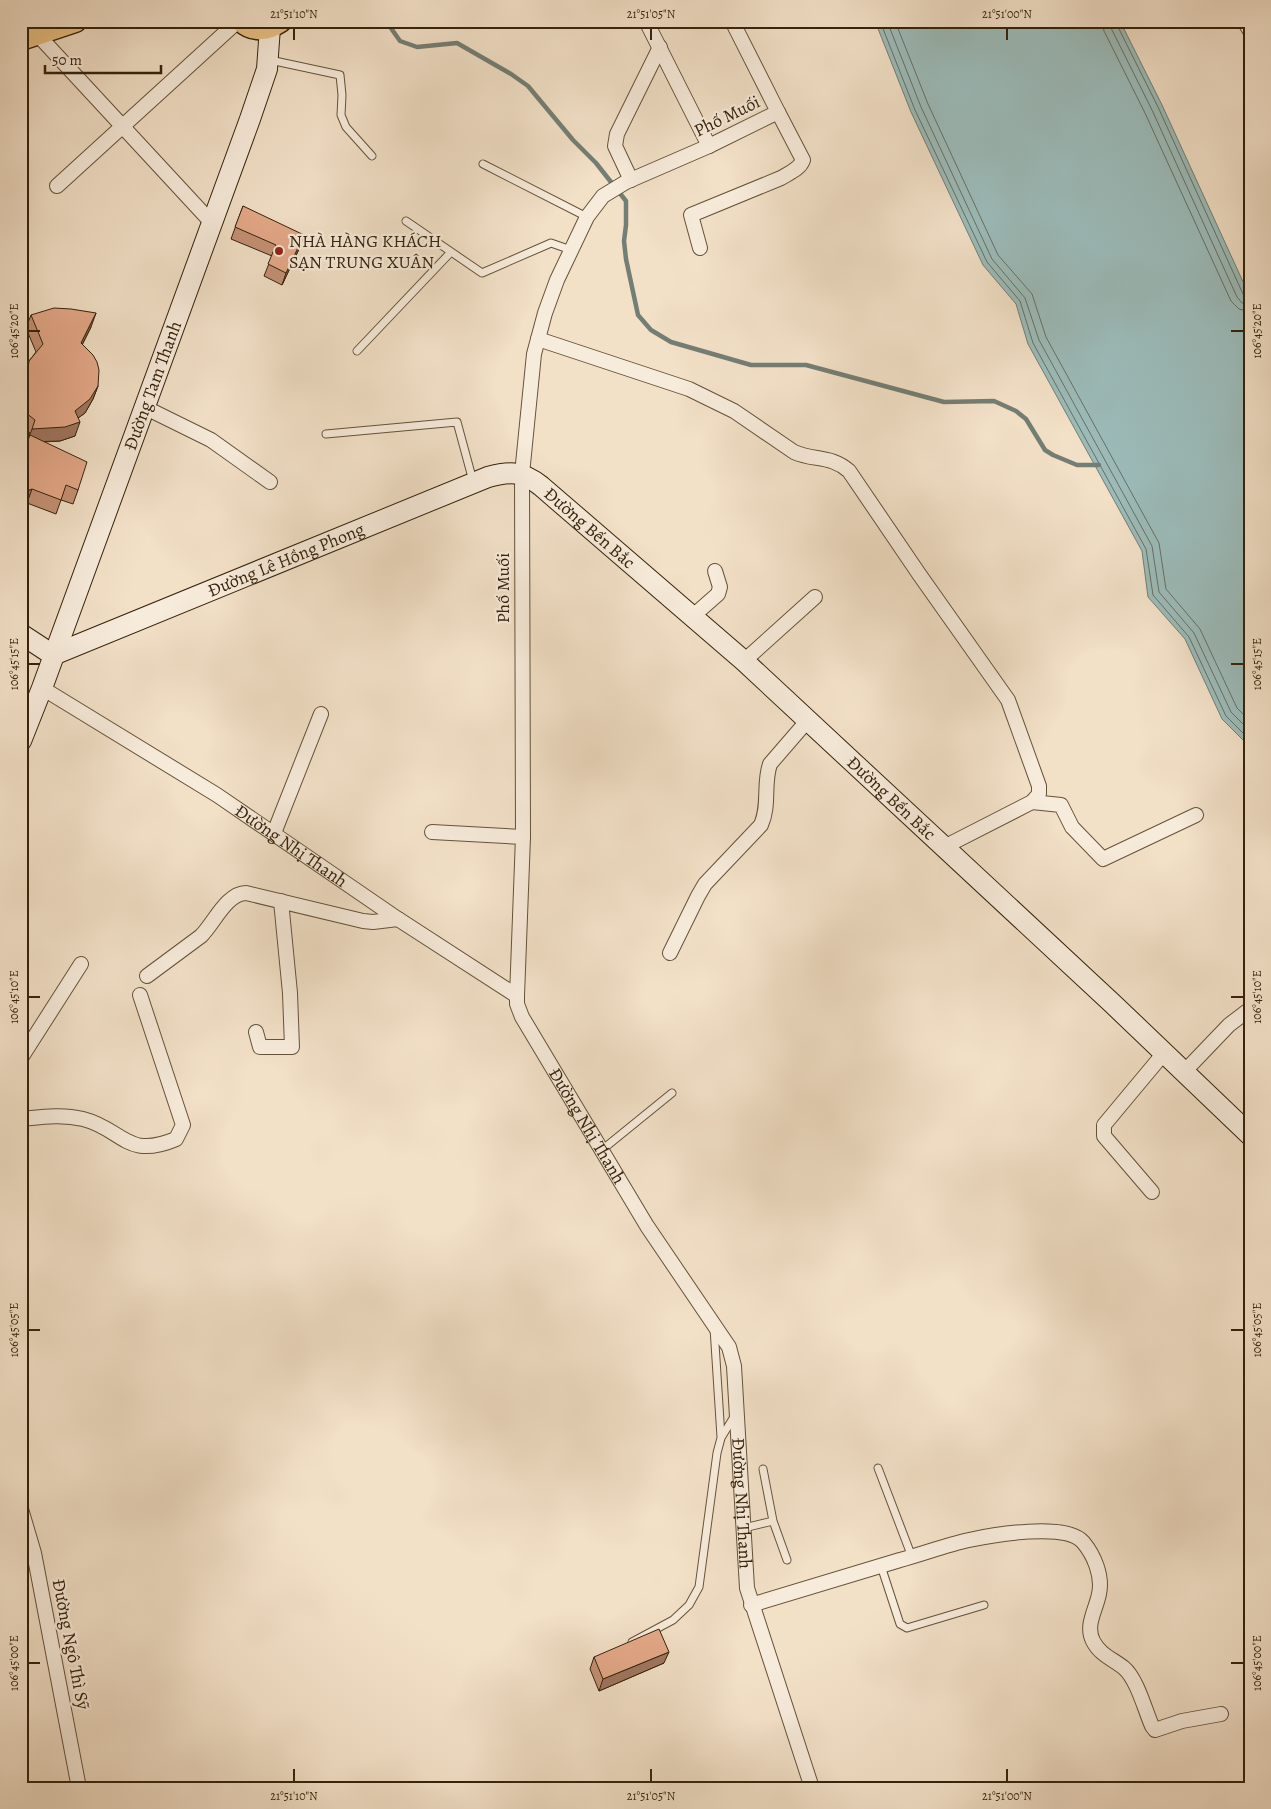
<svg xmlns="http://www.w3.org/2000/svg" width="1271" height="1809" viewBox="0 0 1271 1809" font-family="Alegreya,serif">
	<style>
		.water { fill: #9cbcba; stroke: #737e74 }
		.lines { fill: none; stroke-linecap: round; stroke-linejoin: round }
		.shore { stroke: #686f62; stroke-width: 1 }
		.stream { stroke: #737e74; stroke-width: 4.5 }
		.lane-casing { stroke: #64523a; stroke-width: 9 }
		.street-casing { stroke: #64523a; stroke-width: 16 }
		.secondary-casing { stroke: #35220b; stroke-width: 22 }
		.primary-casing { stroke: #35220b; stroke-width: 25 }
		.lane { stroke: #f7ebdb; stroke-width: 7 }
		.street { stroke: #f7ebdb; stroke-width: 14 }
		.secondary { stroke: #f7ebdb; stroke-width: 20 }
		.primary { stroke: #e9c084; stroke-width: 22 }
		.wall { fill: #c59176; stroke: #35220b }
		.shaded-wall { fill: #a07660; stroke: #35220b }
		.building { fill: #e5a989; stroke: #35220b }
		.ticks { fill: none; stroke: #35220b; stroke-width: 2 }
		.poi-dot { fill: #8f2418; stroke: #f7ebdb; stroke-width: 2 }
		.labels { text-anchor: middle; stroke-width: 4.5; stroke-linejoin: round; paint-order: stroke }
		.street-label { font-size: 18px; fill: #35220b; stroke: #f7ebdb }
		.poi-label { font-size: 18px; fill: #35220b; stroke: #f7ebdb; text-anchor: start }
		.neatline { fill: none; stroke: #35220b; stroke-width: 2 }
		.ticks-label { font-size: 12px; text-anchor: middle; fill: #35220b }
	</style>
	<rect width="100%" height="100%" fill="#f2e0c7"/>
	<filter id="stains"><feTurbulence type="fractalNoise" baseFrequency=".004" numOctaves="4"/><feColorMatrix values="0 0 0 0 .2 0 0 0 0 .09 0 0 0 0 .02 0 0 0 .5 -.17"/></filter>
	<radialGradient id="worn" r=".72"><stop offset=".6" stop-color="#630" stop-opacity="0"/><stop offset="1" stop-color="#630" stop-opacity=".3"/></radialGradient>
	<path class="water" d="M875,21h245l42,84 88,192v450l-28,-28 -37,-80 -37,-42 -6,-46 -114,-207 -12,-40 -33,-39 -72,-153z"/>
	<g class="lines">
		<path class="shore" d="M880,21l35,89 72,152 33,39 13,42 113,206 7,46 36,42 37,79 24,24
			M887,21l34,86 71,152 33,39 14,42 113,206 7,46 35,41 37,79 19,19
			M895,21l33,83 70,151 34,39 14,43 113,206 7,46 34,40 37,79 13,13
			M1102,21l2,10 41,82 86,188 8,8 11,3
			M1110,21l1,7 41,82 85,187 5,6 8,1
			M1116,21l1,4 41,82 85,187 2,3 5,1"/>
		<path class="stream" d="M386,21l14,20 17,6 40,-4 54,31 17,12 45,54 23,23 30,38v24l-2,16 2,18 12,56 13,15 20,12 80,23h55l138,37 50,-1 22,10 10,8 19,31 8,5 24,10h22"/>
		<defs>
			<path id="lane" d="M270,60l70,15 2,20 -1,20 5,12 26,29
				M483,164l104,53
				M406,221l76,52 69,-30 20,7
				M357,351l94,-99
				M326,434l131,-12 16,59
				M603,1149l69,-56
				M714,1328l7,109
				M878,1468l34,89
				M763,1469l10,52
				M744,1528l29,-7 14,39
				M881,1566l19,58 7,4 77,-23
				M632,1642l41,-22 16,-15 10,-18 18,-134 4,-15 14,-23"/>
			<g id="street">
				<path d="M646,21l63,125"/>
				<path d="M1244,21l6,10"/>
				<path d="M37,34l175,189"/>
				<path d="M631,180l-16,-34 2,-12 43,-87"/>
				<path d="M57,186l181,-165"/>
				<path d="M700,248l-9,-33 90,-37c8,-5 19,-9 22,-18l-25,-48"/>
				<path d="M538,339l151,50 45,22 60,41c20,9 37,3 55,19l70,103 89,126 31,86v8l-7,8 -88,45"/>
				<path d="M144,407l67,33 59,42"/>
				<path d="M693,616l25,-22 2,-7 -5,-16"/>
				<path d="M744,661l71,-64"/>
				<path id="s1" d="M42,688l175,107 181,124 119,77v8l5,13 125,209 82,121 5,19 13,222 65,200"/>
				<path d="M1032,802l29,3 11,22 31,32 93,-44"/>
				<path d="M432,832l91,5"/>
				<path d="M274,833l47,-119"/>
				<path d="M670,953l28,-57 7,-12 56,-59c9,-20 2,-41 9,-61l38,-44"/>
				<path d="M147,976l54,-40c13,-13 26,-43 45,-43l117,28 10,1 25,-3"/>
				<path d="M517,996l6,-159 -1,-363 12,-120 11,-41 12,-33 30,-63 16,-21 23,-14 83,-36 69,-34 -46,-91"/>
				<path d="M256,1032l4,15h32l-2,-54 -9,-92"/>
				<path d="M21,1058l60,-94"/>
				<path d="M1184,1072l45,-47 21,-16"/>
				<path d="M21,1119c21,-2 41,-5 62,0 40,10 43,41 93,20l7,-14 -43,-130"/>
				<path d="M1152,1192l-48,-56v-11l60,-72"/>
				<path d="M21,1509l13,44 45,235"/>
				<path d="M751,1605c50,-15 100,-30 149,-45 23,-6 46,-15 69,-20 23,-5 97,-18 114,2 11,13 20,34 16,52 -3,16 -14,31 -6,47 7,14 20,18 31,27 13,11 21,42 28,58l3,4 27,-9 39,-7"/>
			</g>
			<g id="secondary">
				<path id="s2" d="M21,634l32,21 435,-178c23,-6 34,-6 53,9l203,175 369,343 137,131"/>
				<path id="s3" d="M21,741l21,-53 208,-569 17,-50 3,-42"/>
			</g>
			<path id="primary" d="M242,21c11,11 26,8 38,0
				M21,39l54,-18"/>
		</defs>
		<use href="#lane" class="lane-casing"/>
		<use href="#street" class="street-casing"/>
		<use href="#secondary" class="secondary-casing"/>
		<use href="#primary" class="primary-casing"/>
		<use href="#lane" class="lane"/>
		<use href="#street" class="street"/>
		<use href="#secondary" class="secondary"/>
		<use href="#primary" class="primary"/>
	</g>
	<path class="wall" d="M243,206l57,41 -18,38 -18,-9 8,-20 -41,-17z
		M31,315l60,12 -9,18 16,41 -5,13 -8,14 -7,5 -3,18 -15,5 -17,1 35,48 -5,14 -12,-4 -5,14 -29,-11 -6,2v-47l9,-25 -9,-7v-39h2l1,-12 5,-14 7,-9 -10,-24z
		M594,1657l70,6 -65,28 -9,-22z"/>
	<path class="shaded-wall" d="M304,235l-4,12 -18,38 4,-12z
		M96,313l-5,14 -15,30 5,-14z
		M98,386l-5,13 -8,14 -15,11 5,-13z
		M80,422l-5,14 -15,5 -33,1 5,-13z
		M32,489l-5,14 -6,2v-12z
		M669,1652l-5,11 -65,28 4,-12z"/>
	<path class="building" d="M243,206l61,29 -18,38 -18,-9 8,-19 -41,-18z
		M54,308l17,1 25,4 -15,30 12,12 4,7 2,8 -1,16 -8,13 -15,12 5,11 -15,5 -33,2 3,-9 -9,-7 -5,-7v-19l5,-1 3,-25 14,-17 -12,-29z
		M30,435l57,27 -9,28 -12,-5 -5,15 -29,-11 -11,4v-35z
		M21,565l5,3 -5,10z
		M659,1629l10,23 -66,27 -9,-22z"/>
	<path class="ticks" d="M294,28v12M651,28v12M1007,28v12M28,331h12M1231,331h13M28,664h12M1231,664h13M28,997h12M1231,997h13M28,1330h12M1231,1330h13M28,1663h12M1231,1663h13M294,1769v13M651,1769v13M1007,1769v13"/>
	<circle class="poi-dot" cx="279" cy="251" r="5"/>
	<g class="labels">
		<g class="street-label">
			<text transform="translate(727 116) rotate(-26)" y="6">Phố Muối</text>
			<text dy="6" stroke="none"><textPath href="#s3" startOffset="379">Đường Tam Thanh</textPath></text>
			<text dy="6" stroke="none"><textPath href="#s2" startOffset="629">Đường Bến Bắc</textPath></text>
			<text dy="6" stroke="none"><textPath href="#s2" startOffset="290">Đường Lê Hồng Phong</textPath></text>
			<text transform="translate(503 588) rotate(-90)" y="6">Phố Muối</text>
			<text dy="6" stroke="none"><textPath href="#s2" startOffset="1034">Đường Bến Bắc</textPath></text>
			<text dy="6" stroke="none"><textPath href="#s1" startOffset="295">Đường Nhị Thanh</textPath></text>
			<text dy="6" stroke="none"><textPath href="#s1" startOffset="715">Đường Nhị Thanh</textPath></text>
			<text dy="6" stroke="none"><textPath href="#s1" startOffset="1135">Đường Nhị Thanh</textPath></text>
			<text transform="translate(71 1644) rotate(79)" y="6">Đường Ngô Thì Sỹ</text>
		</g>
		<g class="poi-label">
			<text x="289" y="247">NHÀ HÀNG KHÁCH<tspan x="289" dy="21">SẠN TRUNG XUÂN</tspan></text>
		</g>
	</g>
	<rect width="1271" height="1809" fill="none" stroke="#f2e0c7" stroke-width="55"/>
	<path d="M45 65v8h116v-8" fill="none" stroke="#35220b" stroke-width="2.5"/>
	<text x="52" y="65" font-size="15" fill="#35220b" stroke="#f7ebdb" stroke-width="4" paint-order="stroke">50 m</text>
	<rect x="28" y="28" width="1216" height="1754" class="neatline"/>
	<g class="ticks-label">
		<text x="294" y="18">21°51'10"N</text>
		<text x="651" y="18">21°51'05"N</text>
		<text x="1007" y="18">21°51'00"N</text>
		<text transform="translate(1257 331) rotate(-90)" y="4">106°45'20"E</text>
		<text transform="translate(14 331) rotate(-90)" y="4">106°45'20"E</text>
		<text transform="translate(1257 664) rotate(-90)" y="4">106°45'15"E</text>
		<text transform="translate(14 664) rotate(-90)" y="4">106°45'15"E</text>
		<text transform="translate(1257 997) rotate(-90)" y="4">106°45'10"E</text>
		<text transform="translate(14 997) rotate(-90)" y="4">106°45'10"E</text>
		<text transform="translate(1257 1330) rotate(-90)" y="4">106°45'05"E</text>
		<text transform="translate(14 1330) rotate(-90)" y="4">106°45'05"E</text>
		<text transform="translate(1257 1663) rotate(-90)" y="4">106°45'00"E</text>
		<text transform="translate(14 1663) rotate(-90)" y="4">106°45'00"E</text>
		<text x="294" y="1800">21°51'10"N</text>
		<text x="651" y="1800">21°51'05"N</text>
		<text x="1007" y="1800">21°51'00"N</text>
	</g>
	<rect width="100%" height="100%" filter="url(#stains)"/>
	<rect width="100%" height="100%" fill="url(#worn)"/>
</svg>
